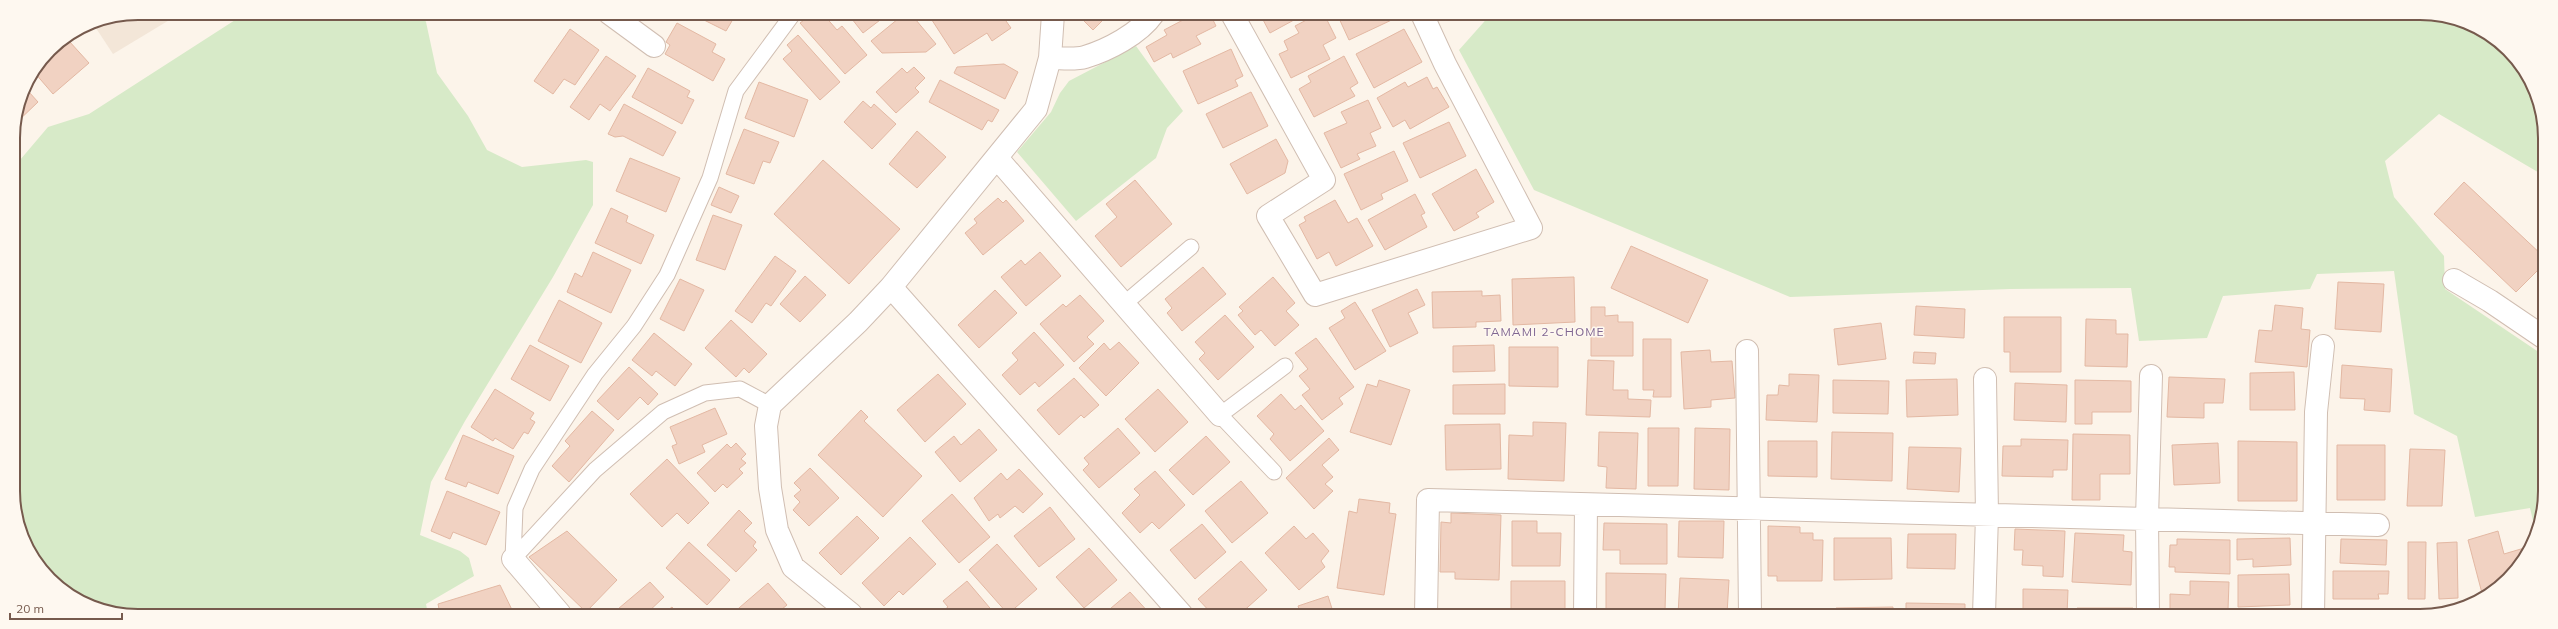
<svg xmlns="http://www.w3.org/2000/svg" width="2558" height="629" viewBox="0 0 2558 629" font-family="Mulish,sans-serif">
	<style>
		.residential { fill: #f3e6d8 }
		.green { fill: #d7eac8 }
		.building { fill: #f1d2c2; stroke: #e3b8a3 }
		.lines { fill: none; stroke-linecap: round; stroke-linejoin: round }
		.lane-casing { stroke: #d0beb2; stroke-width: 17 }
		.street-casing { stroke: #d0beb2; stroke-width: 24 }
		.lane { stroke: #fff; stroke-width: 15 }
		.street { stroke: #fff; stroke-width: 22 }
		.labels { text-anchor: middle; stroke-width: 3; stroke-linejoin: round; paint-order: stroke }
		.neighbourhood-label { font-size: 12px; letter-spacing: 1px; fill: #806692; stroke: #fef8f0 }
		.rim { fill: none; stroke: #765a4d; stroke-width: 2 }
	</style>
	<rect width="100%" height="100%" fill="#fcf4ea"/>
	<path class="residential" d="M138,13h43l-68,41 -21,-32z"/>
	<path class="green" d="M246,13h175l5,9 11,51 31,43 19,34 35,17 64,-7 7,2v43l-40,72 -88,144 -34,61 -11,53 40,16 9,7 5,18 -48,28 2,10h-315c-33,-12 -65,-28 -83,-60 -7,-12 -10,-26 -15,-38l-2,-344 7,-12 28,-33 41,-13z
		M1491,14l954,1 37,15 27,20 23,32 11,32v61l-104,-61 -54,47 9,36 50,59 1,33 98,66v161l-7,17 -6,-25 -55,9 -18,-81 -43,-22 -20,-143 -77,3 -7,15 -87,7 -16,42 -68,3 -8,-53 -121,1 -220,8 -256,-107 -75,-140z
		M1136,46l47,65 -16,17 -11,30 -80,63 -59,-69 34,-40 9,-19 9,-12z"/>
	<path class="building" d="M692,14h44l-10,17z
		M823,14l14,16 5,-4 25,29 -22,19 -45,-51 11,-8 5,6z
		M848,14h40l-25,19z
		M904,14h7l25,30 -10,8 -44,1 -11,-12z
		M928,14h73l10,14 -19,13 -5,-8 -33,21z
		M1077,14h32l-16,16z
		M1180,14h30l6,12 -20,10 5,8 -28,14 -2,-5 -17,9 -8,-15 21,-12 -3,-5 19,-10z
		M1260,14h45l-35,19z
		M1318,14h6l12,24 -13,7 7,14 -39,19 -12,-24 9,-4 -4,-9 15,-8 -4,-7z
		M1337,14h60l1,3 -49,23z
		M677,23l39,21 -4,8 13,7 -12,22 -48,-27 5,-9 -4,-3z
		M570,29l29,21 -24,35 -11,-6 -11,15 -19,-13z
		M1404,29l18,33 -48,26 -18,-34z
		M798,35l42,47 -20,18 -37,-41 9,-8 -5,-6z
		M69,41l20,22 -36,31 -19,-22z
		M1231,49l12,27 -8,4 3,6 -40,18 -15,-33z
		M606,56l30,20 -26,35 -10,-7 -11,16 -19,-13z
		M1344,56l14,27 -8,5 5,8 -41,21 -15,-28 12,-7 -3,-6z
		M1004,64l14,8 -13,27 -51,-26 3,-6z
		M914,67l11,11 -10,10 4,4 -23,21 -20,-21 26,-24 5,5z
		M648,68l42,23 -3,6 7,3 -12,24 -50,-27z
		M1427,77l6,12 4,-2 12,20 -39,22 -5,-9 -12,7 -16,-29 28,-16 3,5z
		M940,80l59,30 -7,12 -4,-2 -6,10 -53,-28z
		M759,82l49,18 -14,37 -49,-19z
		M29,92l9,10 -23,22 5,-24z
		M1251,92l17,34 -45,22 -17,-34z
		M1368,100l13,28 -11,5 6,13 -19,8 3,5 -19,9 -17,-35 23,-10 -6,-11z
		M863,101l8,7 3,-4 22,20 -24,25 -28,-27z
		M624,104l52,28 -13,24 -40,-20 -8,1 -7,-3z
		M1449,122l17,34 -46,22 -17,-35z
		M744,129l35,13 -9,21 -7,-2 -9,23 -28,-10z
		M917,131l29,26 -29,31 -28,-24z
		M1276,139l12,22 -3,12 -38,21 -17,-30z
		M1394,151l14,30 -27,13 2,5 -22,11 -17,-36z
		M630,158l50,20 -14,34 -50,-21z
		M823,160l77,69 -51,55 -75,-70z
		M1476,169l18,33 -18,11 3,4 -25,14 -22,-37z
		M1135,180l37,44 -51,43 -26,-31 22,-19 -11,-13z
		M2464,182l79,74v9l-27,27 -82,-78z
		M719,187l20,9 -8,17 -20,-8z
		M1415,194l10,19 -4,2 6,12 -42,23 -17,-30z
		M998,198l5,5 3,-3 18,21 -41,34 -18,-22 12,-10 -3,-4z
		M1335,200l13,23 9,-5 16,28 -37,20 -7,-14 -12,7 -18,-34 7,-4 -2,-4z
		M611,208l17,8 -2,6 28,13 -13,29 -46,-21z
		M713,215l29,10 -17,45 -29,-10z
		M1631,246l77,34 -20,43 -77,-35z
		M593,252l38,18 -20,43 -44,-21 8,-19 7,4z
		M1040,252l21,24 -35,30 -25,-29 20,-17 4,5z
		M775,256l21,15 -25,35 -5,-3 -14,20 -17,-12z
		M1203,267l23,27 -44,37 -15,-18 5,-5 -7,-9z
		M805,276l21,19 -26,27 -20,-18z
		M1273,277l22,26 -9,8 13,14 -24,21 -14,-16 -6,5 -17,-20 5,-4 -4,-4z
		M1574,277l1,45 -62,3 -1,-46z
		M680,279l24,11 -20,41 -24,-12z
		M2338,282l46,2 -3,48 -46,-3z
		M1417,289l8,16 -17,8 10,20 -28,14 -18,-37z
		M995,290l22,23 -38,35 -21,-23z
		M1482,291v5l18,-1 1,26 -25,1v5l-43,1 -1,-36z
		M1080,295l24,26 -17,16 7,7 -20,18 -34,-38 23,-20 3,3z
		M559,300l43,23 -21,40 -43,-22z
		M1355,302l31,49 -31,19 -26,-42 16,-10 -4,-7z
		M2275,305l28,3 -2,21 9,1 -3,37 -52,-5 4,-32 13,1z
		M1916,306l49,3 -1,29 -50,-3z
		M1591,307h14v9l13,-1v7h15v34h-42z
		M1225,315l29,32 -36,33 -19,-21 6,-6 -10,-11z
		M2004,317h57v55h-51v-20h-6z
		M2086,319l30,1v14h12l-1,33 -42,-1z
		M731,320l36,34 -18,19 -5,-5 -8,9 -31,-29z
		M1881,323l5,36 -48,6 -4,-36z
		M1034,332l30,33 -25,22 -4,-5 -15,13 -18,-20 16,-15 -6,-7z
		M654,333l38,31 -17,22 -19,-15 -4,5 -20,-16z
		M1316,338l38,49 -15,11 4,6 -21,16 -20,-25 8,-6 -11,-13 9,-7 -13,-16z
		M1643,339h28v58h-18l1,-7h-11z
		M1119,342l20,21 -33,33 -27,-28 25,-25 6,7z
		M530,345l39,21 -19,35 -39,-22z
		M1494,345l1,26 -42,1v-26z
		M1509,347h49v40l-49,-1z
		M1710,350l1,12 21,-1 3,37 -24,2v7l-27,2 -3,-57z
		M1914,352l22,1 -1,11 -22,-1z
		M1588,360l26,1 -1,29h15v9l23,1 -1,17 -64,-2z
		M2342,365l50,4 -2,43 -26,-2 1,-11 -25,-1z
		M629,367l29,27 -10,11 -8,-8 -22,23 -21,-19z
		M2294,372l1,38h-45v-37z
		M938,374l28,30 -41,38 -28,-32z
		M1789,374l30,1 -2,47 -51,-2 1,-25h11l1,-10 10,1z
		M2169,377l56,2 -2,24h-19v15l-37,-1z
		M1074,378l25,27 -15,13 -3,-3 -22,20 -22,-25z
		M1957,379l1,36 -51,2 -1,-37z
		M1379,380l31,10 -19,55 -41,-13 17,-48 10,3z
		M1833,380l56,1 -1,33 -55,-1z
		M2075,380l56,1v31h-39v12h-17z
		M2015,383l52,2 -1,37 -52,-2z
		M1505,384v30h-52v-29z
		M495,389l39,24 -4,6 5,3 -7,12 -4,-2 -11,17 -18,-11 -2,3 -22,-14z
		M1158,389l30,33 -33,30 -30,-33z
		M1281,394l14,16 6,-5 23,26 -34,30 -20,-22 4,-5 -17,-18z
		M715,408l12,26 -25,11 3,7 -26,12 -7,-18 5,-2 -7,-17z
		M861,410l7,7 -4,4 58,55 -39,41 -65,-62z
		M592,411l22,19 -45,52 -17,-16 18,-20 -5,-5z
		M1533,422l33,1 -2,58 -56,-2 1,-44 24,1z
		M1500,424l1,45 -55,1 -1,-45z
		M1118,428l22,25 -41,35 -16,-18 6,-6 -5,-6z
		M1648,428h31l-1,58h-30z
		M1695,428l35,1 -1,61 -35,-1z
		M979,429l18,21 -37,32 -25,-30 19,-16 7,9z
		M1599,432l39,1 -2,56 -30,-1 1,-21 -9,-1z
		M1832,432l61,1 -1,48 -61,-2z
		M2073,434l57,1v39h-30v26h-28z
		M463,435l51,21 -16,38 -30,-12 -2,5 -21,-8z
		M1206,436l24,26 -37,33 -24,-25z
		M1329,438l10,12 -17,15 11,12 -8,7 8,7 -19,18 -28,-31z
		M2021,439l47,1 -1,30h-14v7l-51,-1 1,-30h18z
		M1768,441h49v36l-49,-1z
		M2238,441l59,1v59h-59z
		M736,443l10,11 -5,5 5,4 -7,6 4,4 -16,15 -4,-4 -8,8 -18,-19 30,-29 4,4z
		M2218,443l2,40 -46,2 -2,-40z
		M2337,445h48v55h-48z
		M1909,447l52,1 -2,44 -52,-3z
		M2410,449l35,1 -3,56h-35z
		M667,459l42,44 -21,21 -11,-11 -15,14 -32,-33z
		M810,468l29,30 -30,28 -16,-16 7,-8 -6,-6 7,-6 -7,-7z
		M1019,469l24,25 -20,19 -8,-7 -15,12 -2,-4 -9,7 -15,-23 27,-25 6,7z
		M1155,471l30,34 -26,24 -7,-7 -12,11 -18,-20 18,-18 -6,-6z
		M1241,481l27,32 -36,30 -27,-32z
		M447,491l53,21 -14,33 -33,-13 -3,7 -19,-8z
		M952,494l38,43 -31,26 -37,-42z
		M1359,499l31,4 -1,10 7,1 -12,81 -47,-7 12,-77 8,2z
		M1050,507l25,32 -36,28 -25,-31z
		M739,510l13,13 -8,8 12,11 -3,4 4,4 -21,22 -29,-27z
		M1451,513l50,2 -2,65 -44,-1v-7h-15l1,-50 10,1z
		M857,516l22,22 -38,37 -22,-22z
		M1512,521h25v12h24l-1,33h-48z
		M1679,521h45l-1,37 -45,-1z
		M1604,523l63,1v40h-47v-14h-17z
		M1202,524l24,28 -31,27 -25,-29z
		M1294,526l12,13 7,-6 16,18 -8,10 4,6 -26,23 -34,-37z
		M1768,526l32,1v6h13v7h10l-1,41h-45v-5h-9z
		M2015,529l50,2 -2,46 -20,-1v-10l-21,-1 1,-15h-9z
		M567,531l50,49 -31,32 -57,-55z
		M2498,531l6,23 27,-8 -3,8 -26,31 -19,12 -15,-57z
		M2075,533l49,2 -1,16 9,1 -1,33 -59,-3z
		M1908,534h48l-1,35 -48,-1z
		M910,537l26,27 -33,31 -4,-4 -15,15 -22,-23z
		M1834,538h57l1,41 -58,1z
		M2290,538l1,27 -38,2v-8l-16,1v-21z
		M2177,539l53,1v34l-55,-2v-5h-6l1,-22h7z
		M2341,539l46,1 -1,25 -46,-2z
		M689,542l41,38 -23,25 -41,-37z
		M2408,542h18l-1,57h-17z
		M2457,542l1,56 -19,1 -2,-56z
		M997,544l40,45 -29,25 -39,-44z
		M1089,548l28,32 -33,28 -28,-31z
		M1241,561l26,29 -28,25h-26l-15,-16z
		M2333,571h56l-1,23h-10l1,5h-46z
		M1606,573l60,1 -1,37 -59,-1z
		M2289,574l1,31 -52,2v-32z
		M1680,578l49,2 -2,34 -49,1z
		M967,581l28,33h-56l9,-7 -5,-6z
		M1511,581h54v34h-54z
		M2190,581l39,1 -1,28 -58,-1v-15l20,1z
		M650,582l14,15 -18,17h-34z
		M768,583l19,22 -11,9h-44z
		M500,585l14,29h-74l-2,-10z
		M2023,589l45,1 -1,25h-44z
		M1130,592l21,23 -47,-1z
		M1328,596l6,19h-33l-3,-9z
		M1906,603l59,1v11h-59z
		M672,607l6,7h-15z
		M1893,607v8h-57v-7z
		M2077,608h56v7h-56z
		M1765,611l57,1v3h-57z
		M2237,612l57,2v2h-57z
		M2340,614h61v2h-61z"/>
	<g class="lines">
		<defs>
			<path id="lane" d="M1124,304l67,-57
				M1274,472l-54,-57 65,-49
				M513,559l2,-51 17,-39 63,-95 39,-48 33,-51 43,-97 26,-87 57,-77
				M513,559l82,-89 68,-58 42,-19 35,-4 30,16"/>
			<path id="street" d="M609,13l45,33
				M1232,14l92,166 -56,36 47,79 216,-67 -86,-164 -23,-50
				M1050,58c11,0 25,2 35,-1 23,-7 54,-23 68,-43
				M997,158l223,257
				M2454,280l36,21 53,36
				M891,287l291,328
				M1747,351l3,264
				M513,559l47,55
				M851,614l-58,-47 -16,-37 -7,-42 -4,-62 4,-21 88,-83 33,-35 145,-178 14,-51 3,-44
				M1426,615l2,-115 950,25
				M1585,615l1,-110
				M1984,615l3,-100 -2,-136
				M2148,615l-1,-96 4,-143
				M2313,616l3,-204 7,-66"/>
		</defs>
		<use href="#lane" class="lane-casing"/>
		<use href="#street" class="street-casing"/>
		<use href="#lane" class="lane"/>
		<use href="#street" class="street"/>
	</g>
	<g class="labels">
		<g class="neighbourhood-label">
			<text x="1544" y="336">TAMAMI 2-CHOME</text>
		</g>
	</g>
	<path d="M0 0H2558V629H0ZM138 20H2420A118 118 0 0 1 2538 138V491A118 118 0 0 1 2420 609H138A118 118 0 0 1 20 491V138A118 118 0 0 1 138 20Z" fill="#fef8f0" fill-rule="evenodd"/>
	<path class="rim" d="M138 20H2420A118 118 0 0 1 2538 138V491A118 118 0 0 1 2420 609H138A118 118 0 0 1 20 491V138A118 118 0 0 1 138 20Z"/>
	<path d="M10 613v6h112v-6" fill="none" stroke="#765a4d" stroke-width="2"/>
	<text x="16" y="613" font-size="12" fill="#765a4d" stroke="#fef8f0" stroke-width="3" paint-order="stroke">20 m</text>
</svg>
